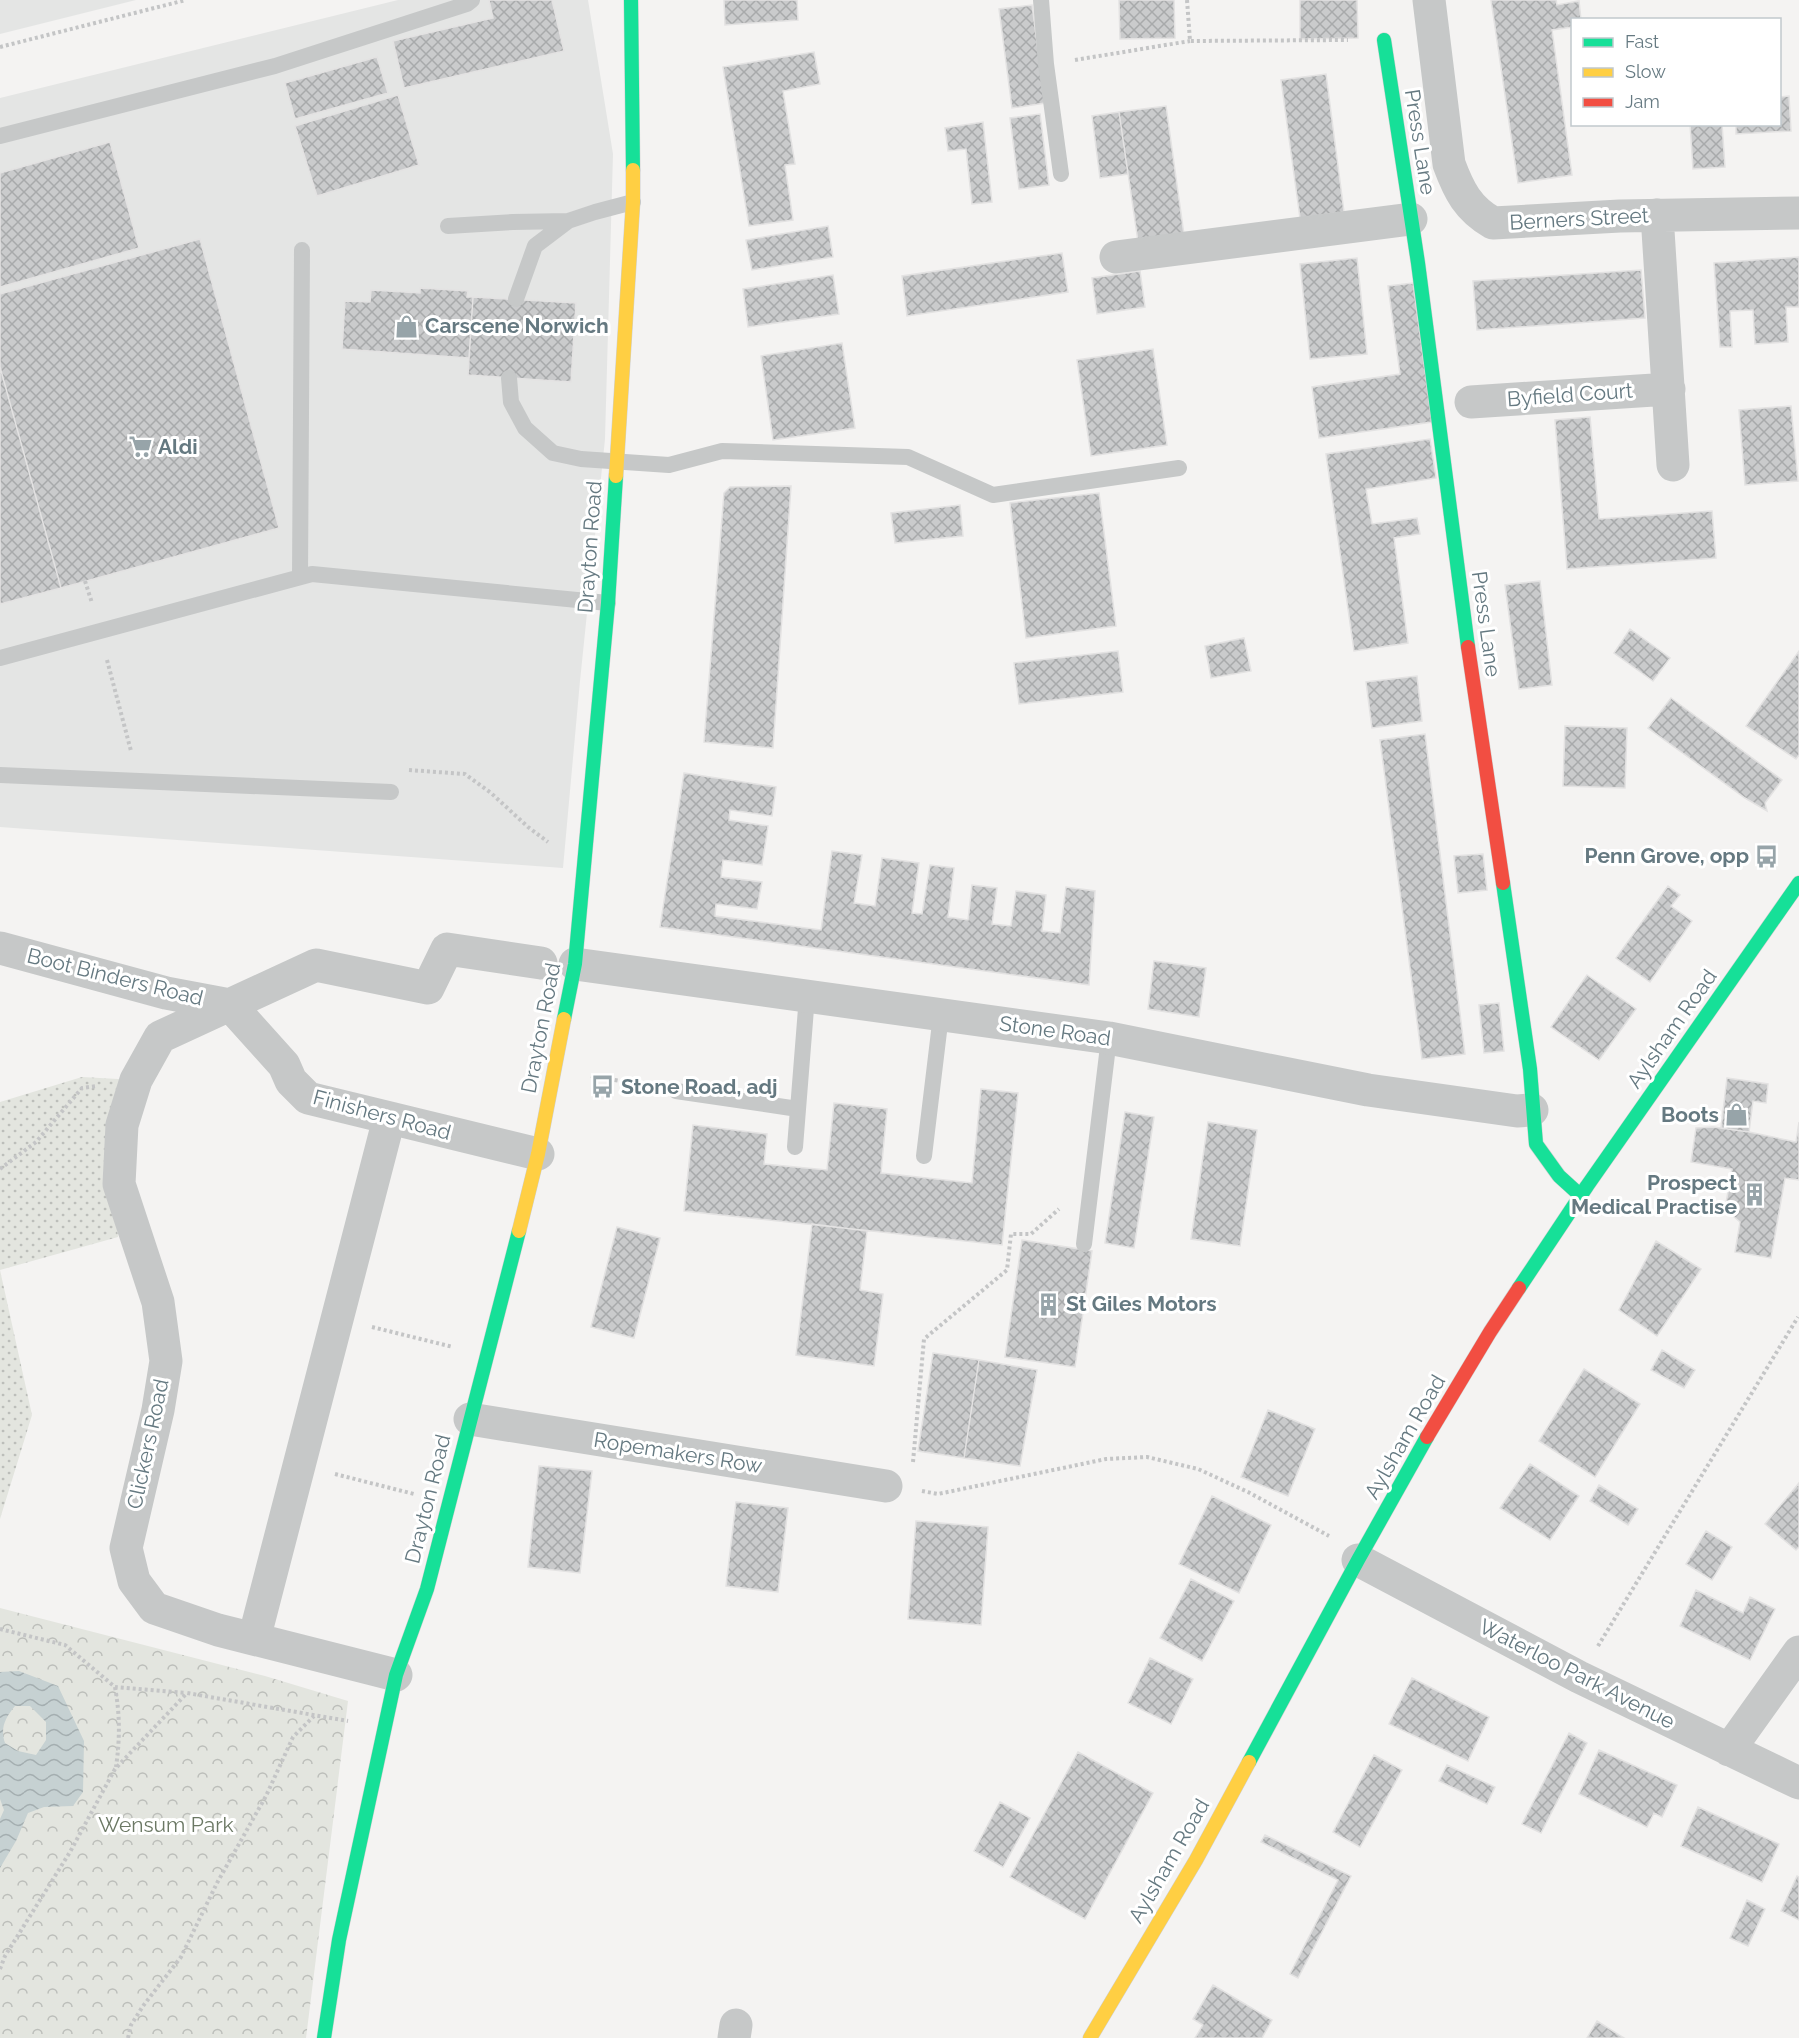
<svg xmlns="http://www.w3.org/2000/svg" width="1799" height="2038" viewBox="0 0 1799 2038" font-family="Raleway,sans-serif">
	<style>
		.built { fill: #e4e5e4 }
		.park { fill: url(#park-crowns) }
		.garden { fill: url(#garden-dots) }
		.water { fill: url(#water-waves); fill-rule: evenodd }
		.building { fill: url(#building-cross-hatch); stroke: #e3e2e2; stroke-width: 1.5 }
		.lines { fill: none; stroke-linecap: round; stroke-linejoin: round }
		.fast-casing { stroke: #cfd0d0; stroke-width: 15 }
		.slow-casing { stroke: #cfd0d0; stroke-width: 15 }
		.jam-casing { stroke: #cfd0d0; stroke-width: 15 }
		.path { stroke: #c4c5c6; stroke-width: 4; stroke-dasharray: 3 3; stroke-linecap: butt }
		.lane { stroke: #c6c8c8; stroke-width: 16 }
		.street { stroke: #c6c8c8; stroke-width: 33 }
		.fast { stroke: #16e098; stroke-width: 14 }
		.slow { stroke: #ffcf43; stroke-width: 14 }
		.jam { stroke: #f24e42; stroke-width: 14 }
		.labels { text-anchor: middle; stroke-width: 6; stroke-linejoin: round; paint-order: stroke }
		.street-label { font-size: 21px; fill: #657981; stroke: #fff }
		.poi-label { font-size: 21px; font-weight: bold; fill: #657981; stroke: #fff; text-anchor: start }
		.park-label { font-size: 21px; fill: #6b7864; stroke: #fff }
	</style>
	<defs>
		<pattern id="park-crowns" width="20" height="18" patternUnits="userSpaceOnUse" patternTransform="scale(1.5)"><rect width="20" height="18" fill="#e3e5df"/><path d="M2 6a3 3 0 1 1 6 0M12 15a3 3 0 1 1 6 0" fill="none" stroke="#bcbeba"/></pattern>
		<pattern id="garden-dots" width="8" height="8" patternUnits="userSpaceOnUse" patternTransform="scale(1.5)"><rect width="8" height="8" fill="#e3e5df"/><path d="M2 2h.1M6 6h.1" fill="none" stroke="#bcbeba" stroke-width="1.8" stroke-linecap="round"/></pattern>
		<pattern id="water-waves" width="16" height="10" patternUnits="userSpaceOnUse" patternTransform="scale(1.5)"><rect width="16" height="10" fill="#c6d1d2"/><path d="M0 5q4-4 8 0t8 0" fill="none" stroke="#a4aeb0"/></pattern>
		<pattern id="building-cross-hatch" width="8" height="8" patternUnits="userSpaceOnUse" patternTransform="scale(1.5)"><rect width="8" height="8" fill="#cacbcc"/><path d="M0 0l8 8M0 8l8-8" fill="none" stroke="#a8aaab"/></pattern>
	</defs>
	<rect width="100%" height="100%" fill="#f4f3f2"/>
	<path class="built" d="M0,0h136l-136,34z
		M398,0h190l25,154 -8,285 -25,242 -17,187 -563,-41v-729z"/>
	<path class="park" d="M0,1608l265,68 83,25 -42,337h-306z"/>
	<path class="garden" d="M82,1077l54,3 -25,77 7,80 -118,33 32,145 -32,104v-417z"/>
	<path class="water" d="M19,1671l39,15 26,55 -1,51 -10,14 -29,1 -16,6 -12,28 -16,27v-49l4,-9 -4,-11v-127zM15,1706h15l16,16v18l-10,15 -18,-4 -13,-8c-5,-15 0,-25 10,-37z"/>
	<path class="building" d="M489,0h63l12,51 -160,37 -11,-47 100,-23z
		M724,0h73l1,20 -73,5z
		M1119,0h55l1,38 -55,1z
		M1300,0h57l1,38 -58,1z
		M1491,0h65l1,5 22,-4 2,19h-9v7l-20,3 20,145 -54,8z
		M1032,5l13,98 -33,5 -13,-99z
		M814,52l6,32 -37,7 12,73 -10,1 8,55 -44,6 -26,-159z
		M377,57l11,36 -93,26 -10,-36z
		M1326,74l18,138 -44,6 -19,-138z
		M398,95l21,70 -102,31 -22,-70z
		M1789,96l2,35 -55,3v-10h44v-27z
		M1166,106l20,143 -46,6 -21,-143z
		M1119,112l9,62 -28,4 -8,-62z
		M1040,114l9,71 -30,4 -9,-71z
		M983,122l9,80 -20,2 -6,-55 -18,2 -3,-23z
		M1690,124h32l3,43 -32,2z
		M110,142l29,106 -139,39v-114z
		M828,226l5,31 -81,13 -6,-30z
		M200,239l79,289 -218,60 -61,-221v-73z
		M1062,253l6,39 -161,24 -5,-40z
		M1799,257v50h-13l2,35 -33,2 -2,-34 -23,1 2,36h-12l-6,-84z
		M1357,258l10,96 -57,5 -10,-95z
		M1641,270l4,48 -168,12 -4,-49z
		M1140,271l5,36 -48,7 -5,-36z
		M833,275l6,39 -91,13 -5,-38z
		M1413,283l19,139 -113,16 -7,-51 88,-13 -12,-88z
		M420,288l48,3 -1,6h6l-4,61 -127,-9 3,-48 25,1 1,-12 49,3z
		M473,297l103,6 -5,79 -103,-7z
		M842,343l13,85 -82,12 -12,-84z
		M1153,349l14,96 -76,11 -14,-96z
		M0,367l61,221 -61,16z
		M1791,406l7,75 -53,4 -6,-75z
		M1590,417l9,102 113,-8 4,47 -149,11 -12,-149z
		M1430,439l6,39 -70,11 6,35 45,-6 3,16 -26,4 14,105 -54,8 -28,-197z
		M791,486l-18,262 -69,-6 20,-249 6,-6z
		M1099,493l17,133 -90,12 -16,-135z
		M960,505l3,31 -68,7 -4,-30z
		M1540,581l12,104 -33,4 -14,-104z
		M1630,629l40,29 -17,23 -39,-28z
		M1244,638l7,33 -40,7 -6,-32z
		M1118,651l5,41 -104,12 -5,-41z
		M1799,651v104l-3,4 -50,-33z
		M1417,676l5,45 -50,7 -6,-46z
		M1671,698l111,82 -17,23 2,8 -22,-13 -97,-70z
		M1565,726l62,2 -2,60 -62,-2z
		M1425,734l40,320 -43,5 -42,-319z
		M684,773l92,14 -4,29 -42,-6 -1,10 39,6 -6,39 -39,-5 -2,17 41,5 -5,27 -41,-5 -1,12 106,14 11,-79 30,4 -8,48 21,3 7,-48 37,5 -7,50 10,1 8,-49 24,3 -6,49 20,3 4,-35 25,3 -5,36 19,2 5,-35 30,4 -4,36 18,2 6,-46 29,4 -6,94 -429,-58z
		M1483,854l4,36 -29,3 -4,-37z
		M1668,886l12,9 -9,11 21,15 -42,61 -34,-24z
		M1154,961l52,7 -7,49 -51,-8z
		M1587,975l49,34 -37,51 -48,-33z
		M1499,1003l5,48 -20,2 -5,-48z
		M1727,1078l41,6 -2,19 -13,-2 -4,31 -28,-4z
		M981,1089l37,4 -16,152 -318,-34 9,-86 74,9 -3,30 63,6 7,-67 53,6 -6,64 91,10z
		M1125,1112l29,5 -20,131 -29,-5z
		M1208,1122l49,8 -17,116 -49,-7z
		M1799,1122v58l-14,-2 -14,80 -36,-6 5,-30 -15,-13 7,-40 -41,-7 5,-34 17,-1 36,5 47,10z
		M812,1224l55,7 -7,59 23,4 -9,72 -78,-11z
		M617,1227l43,11 -26,100 -43,-11z
		M1022,1240l70,11 -17,116 -70,-10z
		M1656,1241l45,28 -44,67 -38,-26z
		M1662,1350l33,20 -11,18 -33,-18z
		M933,1353l46,7 -15,98 -46,-7z
		M979,1360l58,10 -17,96 -56,-8z
		M1584,1369l56,35 -45,73 -56,-36z
		M1268,1410l47,19 -27,67 -47,-19z
		M1530,1464l49,32 -29,44 -50,-32z
		M539,1466l53,5 -12,102 -52,-6z
		M1799,1483v64l-3,3 -31,-26z
		M1599,1485l39,24 -10,16 -38,-24z
		M1212,1496l59,29 -32,68 -60,-29z
		M736,1502l52,6 -10,84 -52,-6z
		M916,1521l72,6 -7,98 -73,-6z
		M1706,1531l26,16 -20,33 -26,-16z
		M1191,1579l43,22 -32,60 -42,-23z
		M1696,1590l47,23 7,-16 25,12 -25,51 -70,-34z
		M1150,1658l43,21 -22,45 -43,-21z
		M1412,1678l77,39 -21,44 -79,-37z
		M1569,1733l18,10 -46,90 -19,-9z
		M1599,1750l78,35 -15,32 -8,-4 -7,14 -68,-33z
		M1078,1752l75,41 -68,126 -75,-42z
		M1374,1755l28,15 -42,77 -27,-15z
		M1447,1765l48,22 -8,17 -48,-23z
		M1000,1802l30,16 -27,49 -29,-16z
		M1698,1807l81,37 -17,38 -81,-36z
		M1265,1835l86,41 -53,102 -8,-4 48,-94 -77,-38z
		M1797,1876l2,1v43l-18,-9z
		M1747,1900l18,9 -17,37 -18,-8z
		M1213,1985l59,35 -10,18h-67l8,-13 -10,-6z
		M1597,2021l27,17h-37z"/>
	<g class="lines">
		<defs>
			<path id="fast" d="M631,0l2,170
				M1384,40l34,223 50,384
				M1503,883l27,186 6,75 23,32 22,20
				M564,1019l11,-55 33,-361 8,-127
				M1519,1288l68,-102 212,-303
				M1249,1762l109,-202 69,-123
				M324,2038l15,-98 57,-265 31,-86 92,-358"/>
			<path id="slow" d="M616,476l17,-274v-32
				M519,1231l19,-77 26,-135
				M1090,2038l106,-178 53,-98"/>
			<path id="jam" d="M1468,647l35,236
				M1427,1437l63,-105 29,-44"/>
		</defs>
		<use href="#fast" class="fast-casing"/>
		<use href="#slow" class="slow-casing"/>
		<use href="#jam" class="jam-casing"/>
		<path class="path" d="M1187,0l3,41 158,-1
			M0,47l186,-47
			M1075,60l115,-19
			M85,581l7,22
			M107,660l24,91
			M409,770l56,4 26,19 37,34 20,15
			M591,1076l58,10
			M0,1169l36,-27 46,-54 15,-2
			M372,1327l81,20
			M913,1462l11,-123 83,-69 4,-36h20l28,-25
			M335,1474l79,20
			M922,1491l16,3 168,-35 41,-2 51,12 50,23 81,44
			M0,1629l65,16 50,42 71,6
			M1598,1646l200,-329
			M115,1687c5,28 5,52 1,80
			M0,1969l5,-13 65,-104 45,-83 72,-76 161,28
			M128,2038l3,-13 12,-19 38,-49 36,-74 49,-87 27,-59 21,-21"/>
		<path class="lane" d="M1041,0l5,64 15,110
			M0,136l275,-70 192,-62 5,-4
			M448,226l65,-4 55,-1
			M516,299l19,-53 33,-25 27,-9 38,-10
			M509,378l2,24 14,26 28,25 28,6 88,6 53,-14 186,6 85,38 186,-27
			M300,577l2,-327
			M0,658l312,-84 296,29
			M0,775l391,17
			M676,1091l122,18
			M795,1147l12,-151
			M924,1156l17,-141
			M1084,1244l25,-206"/>
		<path class="street" d="M1429,0l20,164c10,27 19,45 44,59l127,-7 179,-3
			M1657,215l16,250
			M1116,257l295,-38
			M1471,402l198,-13
			M0,948l166,45 64,12 54,60 7,16 17,17 230,56
			M575,964l534,74 259,52 149,21 15,-1
			M470,1419l416,67
			M1358,1560l221,117 220,106
			M254,1639l135,-520
			M396,1675l-178,-45 -64,-22 -20,-27 -8,-33 32,-138 8,-49 -8,-59 -39,-118 3,-59 14,-45 24,-43 156,-72 112,23 19,-39 94,14
			M1729,1750l70,-98
			M734,2038l2,-13"/>
		<use href="#fast" class="fast"/>
		<use href="#slow" class="slow"/>
		<use href="#jam" class="jam"/>
	</g>
	<defs>
		<symbol id="shop-bare" viewBox="-9 -9 18 18"><path d="M-5-2.5h2.3a2.7 3.5 0 0 1 5.4 0H5L5.5 6h-11ZM-1.5-2.5h3a1.5 2.3 0 0 0-3 0Z" fill="#97a4a9" stroke="#fff" stroke-width="2.5" paint-order="stroke"/></symbol>
		<symbol id="supermarket-bare" viewBox="-9 -9 18 18"><path d="M-6-5.5h2.5l.6 2H6L4.5 2H-2.5L-4.4-4H-6ZM-1.5 3.2a1.3 1.3 0 1 0 .1 0ZM3 3.2a1.3 1.3 0 1 0 .1 0Z" fill="#97a4a9" stroke="#fff" stroke-width="2.5" paint-order="stroke"/></symbol>
		<symbol id="bus-bare" viewBox="-9 -9 18 18"><path d="M-5-6H5V4H4V6H2V4H-2V6H-4V4H-5ZM-3.5-4V0h7V-4ZM-3.5 1.2v1.5H-2V1.2ZM2 1.2v1.5H3.5V1.2Z" fill="#97a4a9" stroke="#fff" stroke-width="2.5" paint-order="stroke"/></symbol>
		<symbol id="building-bare" viewBox="-9 -9 18 18"><path d="M-4-6H4V6H1V3H-1V6H-4ZM-2.5-4.3h1.7v1.8h-1.7ZM.8-4.3h1.7v1.8H.8ZM-2.5-1h1.7V.8h-1.7ZM.8-1h1.7V.8H.8Z" fill="#97a4a9" stroke="#fff" stroke-width="2.5" paint-order="stroke"/></symbol>
	</defs>
	<g fill-rule="evenodd">
		<use href="#shop-bare" x="390" y="310" width="33" height="33"/>
		<use href="#supermarket-bare" x="124" y="430" width="33" height="33"/>
		<use href="#bus-bare" x="1750" y="840" width="33" height="33"/>
		<use href="#bus-bare" x="586" y="1070" width="33" height="33"/>
		<use href="#shop-bare" x="1720" y="1098" width="33" height="33"/>
		<use href="#building-bare" x="1738" y="1178" width="33" height="33"/>
		<use href="#building-bare" x="1032" y="1288" width="33" height="33"/>
	</g>
	<g class="labels">
		<g class="street-label">
			<text transform="translate(1420 142) rotate(81)" y="7">Press Lane</text>
			<text transform="translate(1579 219) rotate(-3)" y="7">Berners Street</text>
			<text transform="translate(1570 395) rotate(-4)" y="7">Byfield Court</text>
			<text transform="translate(590 547) rotate(-86)" y="7">Drayton Road</text>
			<text transform="translate(1486 624) rotate(82)" y="7">Press Lane</text>
			<text transform="translate(115 977) rotate(14)" y="7">Boot Binders Road</text>
			<text transform="translate(541 1028) rotate(-79)" y="7">Drayton Road</text>
			<text transform="translate(1672 1029) rotate(-55)" y="7">Aylsham Road</text>
			<text transform="translate(1055 1031) rotate(8)" y="7">Stone Road</text>
			<text transform="translate(382 1115) rotate(15)" y="7">Finishers Road</text>
			<text transform="translate(1405 1437) rotate(-60)" y="7">Aylsham Road</text>
			<text transform="translate(148 1444) rotate(-78)" y="7">Clickers Road</text>
			<text transform="translate(678 1453) rotate(9)" y="7">Ropemakers Row</text>
			<text transform="translate(428 1499) rotate(-76)" y="7">Drayton Road</text>
			<text transform="translate(1577 1674) rotate(27)" y="7">Waterloo Park Avenue</text>
			<text transform="translate(1169 1861) rotate(-60)" y="7">Aylsham Road</text>
		</g>
		<g class="poi-label">
			<text x="425" y="333">Carscene Norwich</text>
			<text x="158" y="454">Aldi</text>
			<text x="1749" y="863" text-anchor="end">Penn Grove, opp</text>
			<text x="621" y="1094">Stone Road, adj</text>
			<text x="1719" y="1122" text-anchor="end">Boots</text>
			<text x="1737" y="1190" text-anchor="end">Prospect<tspan x="1737" dy="24">Medical Practise</tspan></text>
			<text x="1066" y="1311">St Giles Motors</text>
		</g>
		<g class="park-label">
			<text x="166" y="1832">Wensum Park</text>
		</g>
	</g>
	<rect x="1571" y="18" width="210" height="108" fill="#ffffff" stroke="#c1c9cd" stroke-width="1.5"/>
	<rect x="1583" y="38" width="30" height="9" fill="#16e098" stroke="#c1c9cd" stroke-width="1.5"/>
	<text x="1625" y="48" font-size="18" fill="#657981">Fast</text>
	<rect x="1583" y="68" width="30" height="9" fill="#ffcf43" stroke="#c1c9cd" stroke-width="1.5"/>
	<text x="1625" y="78" font-size="18" fill="#657981">Slow</text>
	<rect x="1583" y="98" width="30" height="9" fill="#f24e42" stroke="#c1c9cd" stroke-width="1.5"/>
	<text x="1625" y="108" font-size="18" fill="#657981">Jam</text>
</svg>
